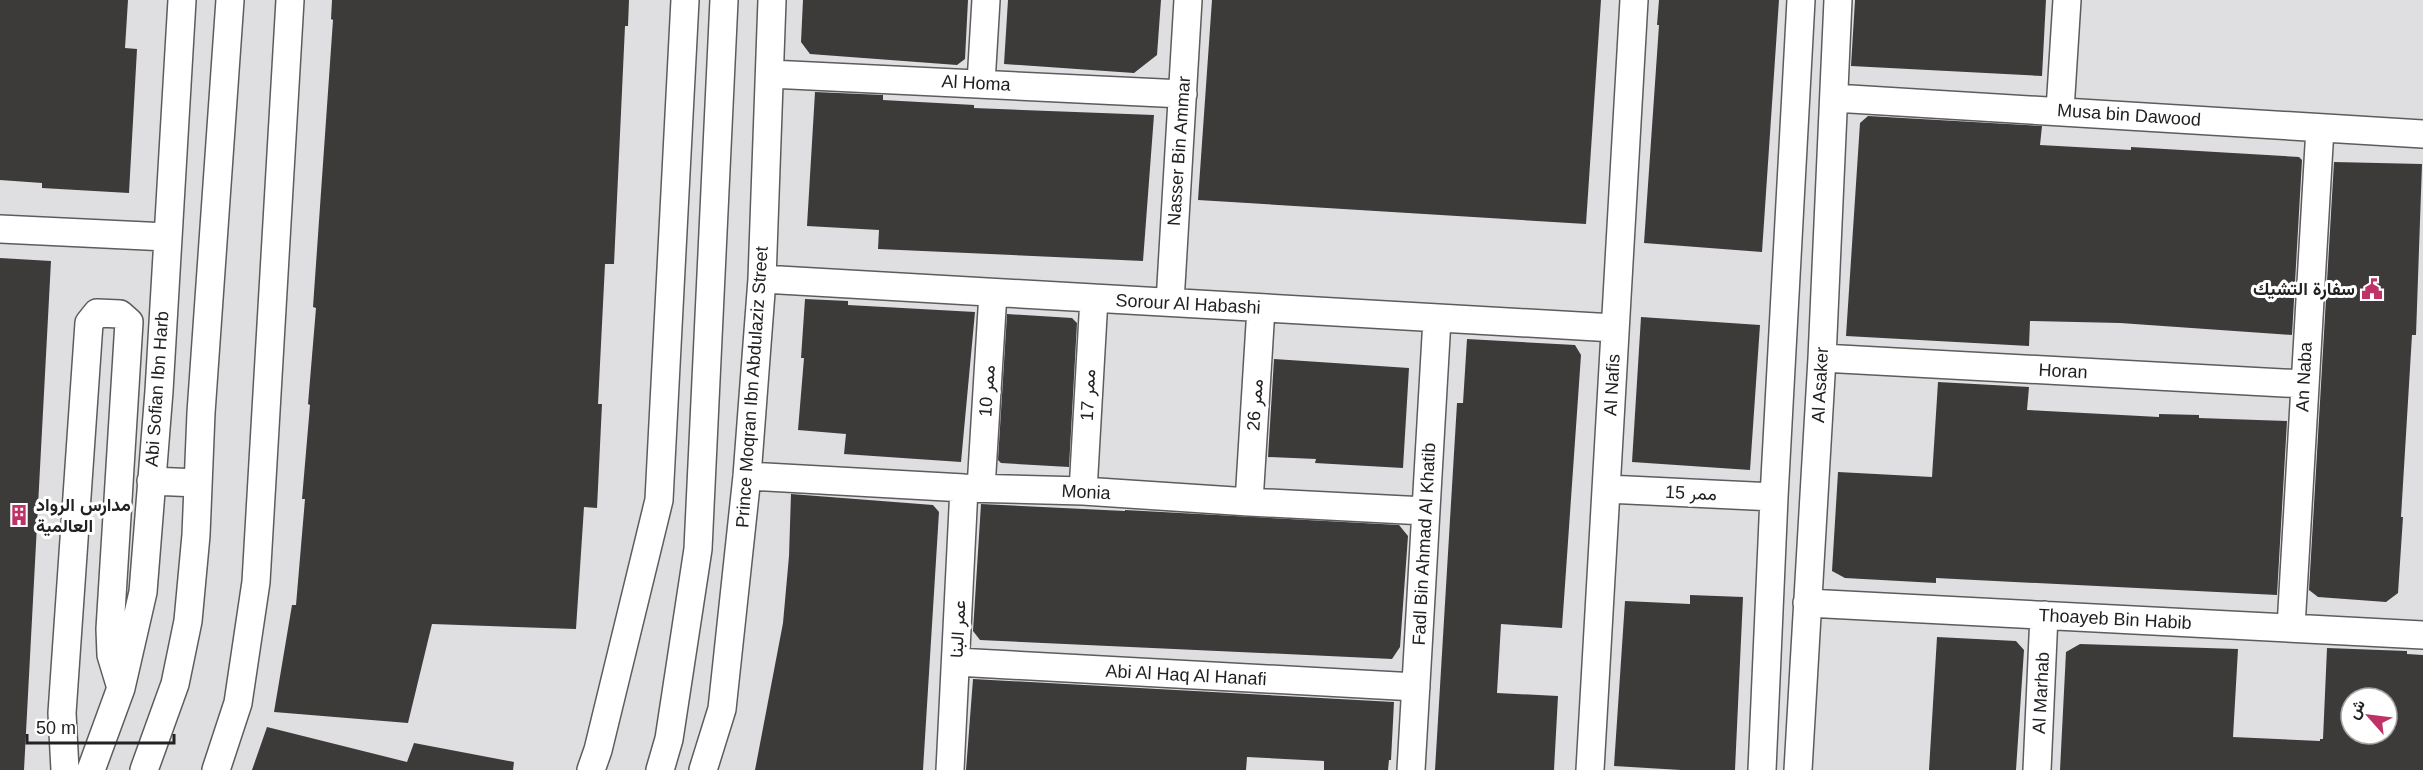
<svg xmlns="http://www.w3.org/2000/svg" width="2423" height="770" viewBox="0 0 2423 770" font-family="Helvetica,Vazirmatn,sans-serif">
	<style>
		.building { fill: #3d3b3a; fill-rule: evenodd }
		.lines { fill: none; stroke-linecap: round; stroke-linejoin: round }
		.minor-casing { stroke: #5c5c5e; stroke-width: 30 }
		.minor { stroke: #fff; stroke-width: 27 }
		.labels { text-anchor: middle; stroke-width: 6; stroke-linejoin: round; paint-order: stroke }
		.street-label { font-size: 18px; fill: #212122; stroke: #fff }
		.poi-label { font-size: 18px; font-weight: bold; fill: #212122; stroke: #fff; text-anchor: end }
	</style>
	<rect width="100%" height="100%" fill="#dfdfe2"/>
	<path class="building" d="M0,0h128l-3,48 12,1 -8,144 -87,-5v-5l-42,-3z
		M332,0h297l-1,26h-3l-11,238h-9l-7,140h4l-5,104 -13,-1 -8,122 -144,-5 -24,99 -134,-11 18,-107h4l9,-106h-3l8,-94 -2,-1 8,-96 -3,-1 20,-287 -2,-1z
		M803,0h165l-3,59 -8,6 -147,-11 -9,-12z
		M1008,0h153l-4,55 -23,18 -130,-9z
		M1212,0h389l-15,224 -388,-24z
		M1659,0h120l-17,252 -118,-9 15,-218h-2z
		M1855,0h191l-4,76 -191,-10z
		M815,92l68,3v5l91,5v3l180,7 -11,146 -265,-12 1,-19 -72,-4z
		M1868,116l174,10 -2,19 91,5v-3l168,10 3,3 -10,175 -172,-12 -90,-2 -1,25 -183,-10 14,-213z
		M2334,162l88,2 -6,171h-4l-11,182h2l-5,76 -12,9 -68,-5 -9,-7z
		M0,258l51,3 -27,509h-24z
		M805,299l43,2v4l127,7 -14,150 -117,-8 2,-20 -48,-4 6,-72h-3z
		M1007,314l65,4 5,5 -8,144 -68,-4 -3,-3z
		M1641,317l119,8 -10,145 -118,-8z
		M1467,339l108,6 6,10 -19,273 -61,-4 -4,69 61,3 -4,74h-119l22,-367h6z
		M1274,359l135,9 -6,100 -88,-5 1,-4 -48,-2z
		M1938,382l91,5 -2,23 132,7v-3l40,1v3l88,3 -10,174 -341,-17v5l-91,-5 -13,-7 6,-99 94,5z
		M791,494l142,11 6,7 -16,258h-168l28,-147 6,-67z
		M981,504l144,7v-1l274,15 9,11 -8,111 -8,12 -412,-19 -7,-9z
		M1690,595l53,2 -8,173h-54l-67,-4 11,-165 65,3z
		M1937,637l79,4 8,9 -8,120h-87z
		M2080,644l158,5 -5,88 87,4v-2h3l4,-91 80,3v3l16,1v115h-363l6,-118zM2351,698h36v36h-36z
		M973,679l421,23 -3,58h-2l-1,10h-64v-9l-77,-4 -1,13h-280z
		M267,727l140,35 7,-19 100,19 -1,8h-261z"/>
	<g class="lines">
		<defs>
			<path id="minor" d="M770,74l413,20
				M981,83l5,-83
				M1834,98l589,36
				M2060,110l7,-110
				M0,229l167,8
				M762,279l852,49
				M1170,302l18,-302
				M1822,358l481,26
				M747,476l217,12 119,3 166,11 176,9
				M151,481l47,2
				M981,488l12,-195
				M1607,489l167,8
				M1083,491l11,-193
				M1249,502l12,-194
				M1807,603l616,32
				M2291,627l29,-499
				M956,662l460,25
				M65,770l-3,-57 27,-390 8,-10 23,1 9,8 -19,307 1,26 10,33
				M91,770l30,-82 22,-96 16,-201 23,-391
				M144,770l31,-86 13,-63 8,-86 5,-122 29,-413
				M216,770l22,-67 18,-121 34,-582
				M591,770l7,-20 61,-250 26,-500
				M660,770l9,-31 29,-190 26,-549
				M703,770l19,-61 25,-233 15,-197 10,-279
				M950,770l14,-282
				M1411,770l26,-451
				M1590,770l44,-770
				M1762,770l12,-273 27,-497
				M1798,770l24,-412 16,-358
				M2037,770l7,-155"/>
		</defs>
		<use href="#minor" class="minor-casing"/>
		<use href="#minor" class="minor"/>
	</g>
	<defs>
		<symbol id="civic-bare" viewBox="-9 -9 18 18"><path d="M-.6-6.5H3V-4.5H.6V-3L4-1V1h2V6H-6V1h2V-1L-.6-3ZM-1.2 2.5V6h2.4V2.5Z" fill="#be3268" stroke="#fff" stroke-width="2.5" paint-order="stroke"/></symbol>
		<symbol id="building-bare" viewBox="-9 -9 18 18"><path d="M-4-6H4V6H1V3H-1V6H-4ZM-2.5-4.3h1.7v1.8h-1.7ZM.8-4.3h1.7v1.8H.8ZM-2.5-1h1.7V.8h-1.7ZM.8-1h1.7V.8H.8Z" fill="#be3268" stroke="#fff" stroke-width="2.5" paint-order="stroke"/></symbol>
	</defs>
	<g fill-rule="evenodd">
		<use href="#civic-bare" x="2357" y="274" width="30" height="30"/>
		<use href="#building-bare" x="4" y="500" width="30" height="30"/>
	</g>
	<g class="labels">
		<g class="street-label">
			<text transform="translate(976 83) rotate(3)" y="6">Al Homa</text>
			<text transform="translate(2129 115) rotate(4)" y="6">Musa bin Dawood</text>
			<text transform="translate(1179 151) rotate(-86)" y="6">Nasser Bin Ammar</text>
			<text transform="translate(1188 304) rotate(3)" y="6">Sorour Al Habashi</text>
			<text transform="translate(2063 371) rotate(3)" y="6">Horan</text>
			<text transform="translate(2304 377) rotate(-87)" y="6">An Naba</text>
			<text transform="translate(1612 385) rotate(-87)" y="6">Al Nafis</text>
			<text transform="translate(1820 385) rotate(-87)" y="6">Al Asaker</text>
			<text transform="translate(752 387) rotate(-86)" y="6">Prince Moqran Ibn Abdulaziz Street</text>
			<text transform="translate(157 389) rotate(-86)" y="6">Abi Sofian Ibn Harb</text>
			<text transform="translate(987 391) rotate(-86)" y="6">ممر 10</text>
			<text transform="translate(1088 395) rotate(-87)" y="6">ممر 17</text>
			<text transform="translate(1255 405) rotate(-86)" y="6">ممر 26</text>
			<text transform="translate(1086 492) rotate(3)" y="6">Monia</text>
			<text transform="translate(1691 493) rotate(3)" y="6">ممر 15</text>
			<text transform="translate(1424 544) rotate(-87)" y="6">Fadl Bin Ahmad Al Khatib</text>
			<text transform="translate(2115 619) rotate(3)" y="6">Thoayeb Bin Habib</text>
			<text transform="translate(958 629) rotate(-87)" y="6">عمر البنا</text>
			<text transform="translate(1186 675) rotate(3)" y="6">Abi Al Haq Al Hanafi</text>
			<text transform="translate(2041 693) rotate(-87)" y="6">Al Marhab</text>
		</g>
		<g class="poi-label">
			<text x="2355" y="295">سفارة التشيك</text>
			<text x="36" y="511" text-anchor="start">مدارس الرواد<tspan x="36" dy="21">العالمية</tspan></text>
		</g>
	</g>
	<g transform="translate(2369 716) rotate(298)"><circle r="28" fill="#ffffff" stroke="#a6a6a7" stroke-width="1.5"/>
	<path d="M0-4.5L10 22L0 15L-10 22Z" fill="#be3268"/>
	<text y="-9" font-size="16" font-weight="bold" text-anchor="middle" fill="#212122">ش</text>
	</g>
	<path d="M27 734v9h147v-9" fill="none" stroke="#212122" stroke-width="3"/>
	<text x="36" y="734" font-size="18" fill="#212122" stroke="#ffffff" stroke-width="4.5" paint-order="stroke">50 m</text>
</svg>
